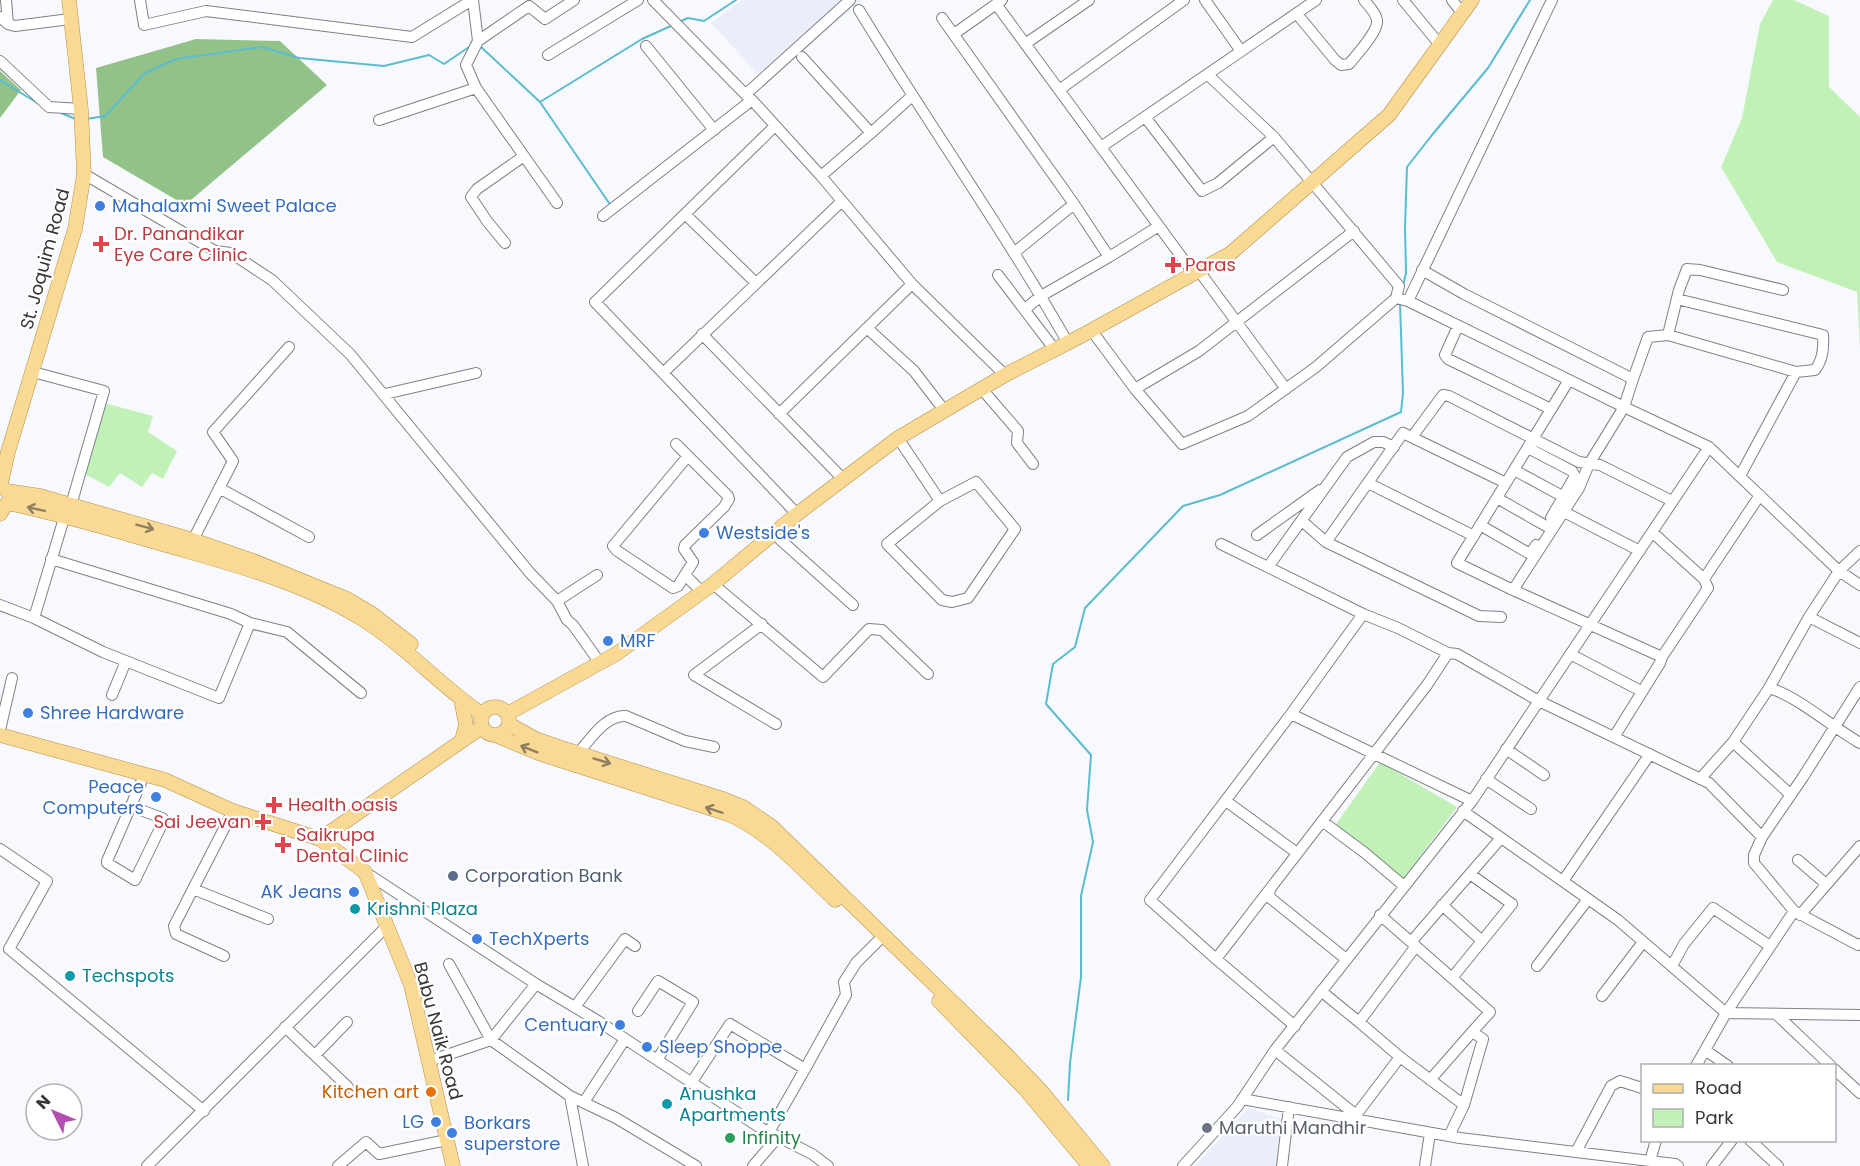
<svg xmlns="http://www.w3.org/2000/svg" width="1860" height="1166" viewBox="0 0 1860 1166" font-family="Poppins,sans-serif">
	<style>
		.built { fill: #e9eefa }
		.green { fill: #c2f1b8 }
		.forest { fill: #93c289 }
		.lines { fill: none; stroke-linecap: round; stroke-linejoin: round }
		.stream { stroke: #5cbccf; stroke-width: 2 }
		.minor-casing { stroke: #7f8185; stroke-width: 12 }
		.major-casing { stroke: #b39047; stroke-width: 15 }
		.minor { stroke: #fff; stroke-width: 10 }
		.major { stroke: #fad995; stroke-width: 14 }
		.oneway { stroke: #8e7f61 }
		.shop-dot { fill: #3f7fe0; stroke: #fff; stroke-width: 2 }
		.health-dot { fill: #e0444e; stroke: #fff; stroke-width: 2 }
		.service-dot { fill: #5c6f8a; stroke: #fff; stroke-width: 2 }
		.culture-dot { fill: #0f9aa8; stroke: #fff; stroke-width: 2 }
		.food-dot { fill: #e8710a; stroke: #fff; stroke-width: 2 }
		.worship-dot { fill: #6b7280; stroke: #fff; stroke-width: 2 }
		.leisure-dot { fill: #2e9e5b; stroke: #fff; stroke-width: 2 }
		.labels { text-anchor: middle; stroke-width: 4.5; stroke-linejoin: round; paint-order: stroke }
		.shop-label { font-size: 18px; fill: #366cbe; stroke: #fff; text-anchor: start }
		.health-label { font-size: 18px; fill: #be3a42; stroke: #fff; text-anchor: start }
		.street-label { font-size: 18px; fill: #353637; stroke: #fff }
		.service-label { font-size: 18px; fill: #4e5e75; stroke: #fff; text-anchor: start }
		.culture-label { font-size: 18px; fill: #0d838f; stroke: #fff; text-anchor: start }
		.food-label { font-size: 18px; fill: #c56008; stroke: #fff; text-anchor: end }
		.worship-label { font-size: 18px; fill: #5b616d; stroke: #fff; text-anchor: start }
		.leisure-label { font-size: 18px; fill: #27864d; stroke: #fff; text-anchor: start }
	</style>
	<rect width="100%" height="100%" fill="#f7f9fe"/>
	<path class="built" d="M742,0h120l-96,83 -55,-60z
		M1249,1108l32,11 -5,47h-81z"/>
	<path class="green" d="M1773,0h21l35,16v71l31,30v233l-3,-58 -80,-30 -56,-95 21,-49 18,-94z
		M104,403l49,13 -5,16 29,19 -14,28 -11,-6 -10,14 -22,-14 -11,14 -26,-14z
		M1380,762l77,45 -54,72 -69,-52z"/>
	<path class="forest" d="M196,39l84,2 47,44 -142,120 -82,-48 -7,-89z
		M0,71l21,19 -21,28z"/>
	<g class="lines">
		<path class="stream" d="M681,21l7,-3 16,3 32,-21
			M480,46l60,56 69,101
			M0,80l39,24
			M540,102l102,-63 31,-14
			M61,113l17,7
			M86,119l19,-3 40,-43 31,-14 86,-12 37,11 85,8 45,-11 15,9 28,-19
			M1403,286l3,-13 -1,-46 2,-60 25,-32 56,-67 42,-68
			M1068,1100l2,-37 11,-86v-81l12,-54 -6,-32 4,-55 -45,-51 7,-40 22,-17 10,-39 98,-102 37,-11 181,-83 2,-19 -3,-90"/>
		<defs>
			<path id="minor" d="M6,0l2,24
				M140,0l4,25 62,-14 206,26 60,-37
				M653,0l96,98
				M1205,0l36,51
				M1403,0l37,45
				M1452,0l10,13
				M996,4l198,270
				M859,10c68,112 144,219 209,333
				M1297,14l38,46 6,5 8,-1c8,-10 30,-33 28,-44 -1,-7 -8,-14 -13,-20
				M0,17l8,7 7,2 55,-7
				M942,18l132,186 -59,48
				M954,34l48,-34
				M478,41l51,-35 16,13 29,-19
				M1025,44l64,-44
				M646,46l68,84
				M548,55l90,-55
				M802,57l69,76 41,-37
				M0,61l49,46 32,2
				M1208,75l66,62 125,149 -3,12 12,3 144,-301
				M476,88l81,115
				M1059,90l125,-90
				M746,94l104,-94
				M1145,117l57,74 16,-8 56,-46
				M379,120l97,-32 -10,-23 12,-24 -5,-41
				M1101,147l215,-147
				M84,174l131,77 16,2 41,27 78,74 180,219 27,28 10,19 6,5 27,38
				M685,214l71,69
				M603,216l149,-116 69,76 50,-43
				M505,243l-18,-22 -16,-24 6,-8 47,-33
				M1109,257l50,-31
				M1199,271l87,118
				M998,275l57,75
				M912,284l93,91
				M1408,301l216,106 9,-28 -169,-85 -42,-24
				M1025,309l16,-13 68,-39 -35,-53
				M1458,326l-13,29 3,4 103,50
				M867,328l47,43 30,39
				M1092,331l43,58 47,55 66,-28 68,-49 80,-69
				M702,334l141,145
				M1668,335l11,-45 8,-21 13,1 83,20
				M33,372l71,19 -33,114
				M663,373l-68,-71 180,-176
				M1633,379l15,-42 20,-2 128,37 19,-2c8,-10 9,-23 8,-35l-146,-36
				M1569,380l-112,183 56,27 66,-102 10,-24 35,-57 85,40 130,124 21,14
				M981,388l37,43 -1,12 16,21
				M1135,389l64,-38 155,-120
				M385,394l91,-21
				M779,414l133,-130 -91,-108
				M1412,437l31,-42 6,1 130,66 21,3 72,36
				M898,438l42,63
				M676,444l52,52 1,3 -5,8 -39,38 -1,4 9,13 -15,24 -5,2 -57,-38 -3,-4 75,-90
				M1528,448l44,23 3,5 -24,42
				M1514,470l50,27
				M1740,476l56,-104
				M976,482l39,47 -47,69 -16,4 -10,-2 -55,-56 53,-43z
				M1368,483l106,53
				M219,488l90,49
				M1497,498l49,28
				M1564,512l76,39
				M797,514l-134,-141 179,-172
				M1302,521l24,21 153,74 22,1
				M1480,525l50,29 6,-9
				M1652,532l52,47 56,-84
				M774,534l79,71
				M1257,535l63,-45
				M193,540l40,-79 -20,-29 76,-85
				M1326,542l77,-109 103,50
				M1221,544l142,70 -72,100 -141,186 66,59 79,67
				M1268,567l79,-110 27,-15h9l11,5
				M686,576l16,16
				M713,584l110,93 46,-48 13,1 46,44
				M1513,590l149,67
				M557,601l40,-26
				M0,605l34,13 31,-103
				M1363,614l35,14 50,25 9,1 82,47 170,82 53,54
				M1809,617l51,26
				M34,618l69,34 116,46 31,-75 -19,-9 -180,-55
				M250,623l37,9 74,61
				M762,624l-68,51 82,49
				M1570,654l71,37
				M1860,687l-57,90 -41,60 -8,18v8l40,48 64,34 2,-1
				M1769,688c28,8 63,39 91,55
				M112,695l14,-34
				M1291,714l181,87
				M0,730l12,-52
				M1614,737l46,-74 2,-6 46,-69 -4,-9
				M1733,742l58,53
				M1506,749l38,26
				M578,753c13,-14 27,-38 48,-37l59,25 29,6
				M1486,779l45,30
				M1700,779l33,-37 36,-54 40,-71 30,-46 21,-20
				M1226,801l71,52
				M130,806l32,12 2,2 -29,60 -28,-17v-2l33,-76 4,-10
				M1463,811l155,109 108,93 134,2
				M1322,821l43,32 39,33
				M0,849l47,32 -38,68 195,162
				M1798,860l28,24
				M365,872l171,112 62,37 161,106 53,27 16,12
				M1563,881l87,-127
				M193,889l75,30
				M1270,889l-1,8 77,62
				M1442,905l40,36
				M1380,915l31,27 90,-104
				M1800,915l60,-69
				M1411,942l41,36 60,-74 -42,-30
				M224,956l-48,-22 -2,-8 59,-115
				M1216,959l211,-274 21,-32
				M449,964l42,76 79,56 13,70
				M1537,966l51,-67
				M1672,966l12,-22 29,-36 57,38
				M1452,978l38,34 -18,20
				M1321,991l38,31 57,-76
				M1602,996l41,-54
				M575,1007l50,-68 10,7
				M638,1011l20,-30 35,21 -36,58
				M1776,1014l55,52
				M285,1027l63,60
				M1275,1050l81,65
				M1705,1050l23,16
				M315,1055l32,-33
				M1400,1057l64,48 -15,31
				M429,1061l62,-21 45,-56
				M1696,1066l30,-53 68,-102
				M805,1069l41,-74 -2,-13 12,-19 22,-22
				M1834,1069l26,24
				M1430,1080l42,-48 11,7 -19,66
				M691,1083l39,-59 75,45 -36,63
				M570,1096l46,22 80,48
				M1242,1099l218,39 215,26 3,2
				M584,1102l41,-63
				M1353,1119l47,-62 -41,-35
				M1750,1140l28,26
				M1576,1152l35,-66 9,-5 22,7
				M1650,1161l6,-21
				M147,1166l240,-240
				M338,1166l28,-24 13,12 68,-14
				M753,1166l25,-29
				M1183,1166l54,-59 38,-57 197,-249 237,-354
				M1282,1166l7,-59
				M1425,1166l5,-33
				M1712,1166l20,-26"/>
			<path id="major" d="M1,483l7,-31 67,-223 9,-55 -3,-65 -12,-109
				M7,491l33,5 153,44 58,20 96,39 24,14 40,31
				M0,514l7,-11c54,11 106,27 159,42 65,19 137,37 196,74 44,27 78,67 121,96
				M461,699l5,26 -4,15
				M481 721a14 14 0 1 1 28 0a14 14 0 1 1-28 0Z
				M507,714l109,-60 97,-70 84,-70 101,-76 107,-63 78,-40 148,-82 158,-138 83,-115
				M509,724l27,15 32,11 155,49 20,8 28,19 234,227 37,39 61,74
				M0,735l165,45 68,31 87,28 45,33 46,113 42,181
				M495,735l46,19 187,60c43,19 74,55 107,86
				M320,839l162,-112
				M939,1001l87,89 63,76"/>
		</defs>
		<use href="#minor" class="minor-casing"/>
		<use href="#major" class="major-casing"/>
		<use href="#minor" class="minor"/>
		<use href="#major" class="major"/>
	</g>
	<defs><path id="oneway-shaft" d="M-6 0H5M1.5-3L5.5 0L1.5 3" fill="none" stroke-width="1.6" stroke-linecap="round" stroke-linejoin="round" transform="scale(1.5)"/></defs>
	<g class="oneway">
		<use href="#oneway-shaft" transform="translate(36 509) rotate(-168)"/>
		<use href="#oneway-shaft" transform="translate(145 527) rotate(15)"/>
		<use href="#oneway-shaft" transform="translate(529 749) rotate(-158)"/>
		<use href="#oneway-shaft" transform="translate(602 761) rotate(17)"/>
		<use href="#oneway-shaft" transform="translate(714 810) rotate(-162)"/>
	</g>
	<g class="shop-dot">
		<circle cx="100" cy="206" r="6"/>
		<circle cx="704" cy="533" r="6"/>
		<circle cx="608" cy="641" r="6"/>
		<circle cx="28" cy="713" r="6"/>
		<circle cx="156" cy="797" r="6"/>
		<circle cx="354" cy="892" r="6"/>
		<circle cx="477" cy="939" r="6"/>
		<circle cx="620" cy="1025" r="6"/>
		<circle cx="647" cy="1047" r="6"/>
		<circle cx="436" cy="1122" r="6"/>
		<circle cx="452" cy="1133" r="6"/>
	</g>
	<g class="health-dot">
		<path d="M98 235h6v6h6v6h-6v6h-6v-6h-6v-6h6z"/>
		<path d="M1170 256h6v6h6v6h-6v6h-6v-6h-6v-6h6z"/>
		<path d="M271 796h6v6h6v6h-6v6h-6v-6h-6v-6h6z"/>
		<path d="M260 813h6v6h6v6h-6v6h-6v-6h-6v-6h6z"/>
		<path d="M280 836h6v6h6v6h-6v6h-6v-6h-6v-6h6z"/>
	</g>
	<circle class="service-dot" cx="453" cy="876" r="6"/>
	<g class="culture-dot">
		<circle cx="355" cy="909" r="6"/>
		<circle cx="70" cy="976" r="6"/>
		<circle cx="667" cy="1104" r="6"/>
	</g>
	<circle class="food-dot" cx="431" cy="1092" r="6"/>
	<circle class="worship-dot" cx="1207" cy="1128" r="6"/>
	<circle class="leisure-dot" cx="730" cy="1138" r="6"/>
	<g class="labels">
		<g class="shop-label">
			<text x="112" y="212">Mahalaxmi Sweet Palace</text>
			<text x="716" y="539">Westside's</text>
			<text x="620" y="647">MRF</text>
			<text x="40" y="719">Shree Hardware</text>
			<text x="144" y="793" text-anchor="end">Peace<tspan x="144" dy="21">Computers</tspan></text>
			<text x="342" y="898" text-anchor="end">AK Jeans</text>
			<text x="489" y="945">TechXperts</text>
			<text x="608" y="1031" text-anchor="end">Centuary</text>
			<text x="659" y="1053">Sleep Shoppe</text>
			<text x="424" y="1128" text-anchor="end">LG</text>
			<text x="464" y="1129">Borkars<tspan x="464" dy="21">superstore</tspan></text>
		</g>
		<g class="health-label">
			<text x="114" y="240">Dr. Panandikar<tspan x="114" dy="21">Eye Care Clinic</tspan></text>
			<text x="1185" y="271">Paras</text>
			<text x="288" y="811">Health oasis</text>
			<text x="251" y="828" text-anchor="end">Sai Jeevan</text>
			<text x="296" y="841">Saikrupa<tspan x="296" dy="21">Dental Clinic</tspan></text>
		</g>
		<g class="street-label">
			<text transform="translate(45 259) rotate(-75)" y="6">St. Joquim Road</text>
			<text transform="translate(438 1031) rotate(75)" y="6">Babu Naik Road</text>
		</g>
		<g class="service-label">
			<text x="465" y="882">Corporation Bank</text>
		</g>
		<g class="culture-label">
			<text x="367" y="915">Krishni Plaza</text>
			<text x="82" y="982">Techspots</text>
			<text x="679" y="1100">Anushka<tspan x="679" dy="21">Apartments</tspan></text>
		</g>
		<g class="food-label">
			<text x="419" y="1098">Kitchen art</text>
		</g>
		<g class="worship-label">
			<text x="1219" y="1134">Maruthi Mandhir</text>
		</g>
		<g class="leisure-label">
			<text x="742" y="1144">Infinity</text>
		</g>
	</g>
	<rect x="1641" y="1064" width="195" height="78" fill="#ffffff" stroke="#aeafaf" stroke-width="1.5"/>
	<rect x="1653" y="1084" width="30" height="9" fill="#fad995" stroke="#aeafaf" stroke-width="1.5"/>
	<text x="1695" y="1094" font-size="18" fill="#353637">Road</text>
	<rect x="1653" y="1109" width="30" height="18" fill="#c2f1b8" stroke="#aeafaf" stroke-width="1.5"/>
	<text x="1695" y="1124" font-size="18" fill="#353637">Park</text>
	<g transform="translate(54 1112) rotate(313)"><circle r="28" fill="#ffffff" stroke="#aeafaf" stroke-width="1.5"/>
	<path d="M0-4.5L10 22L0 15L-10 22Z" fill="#b44eb2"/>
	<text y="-9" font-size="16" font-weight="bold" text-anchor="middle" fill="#353637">N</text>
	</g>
</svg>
